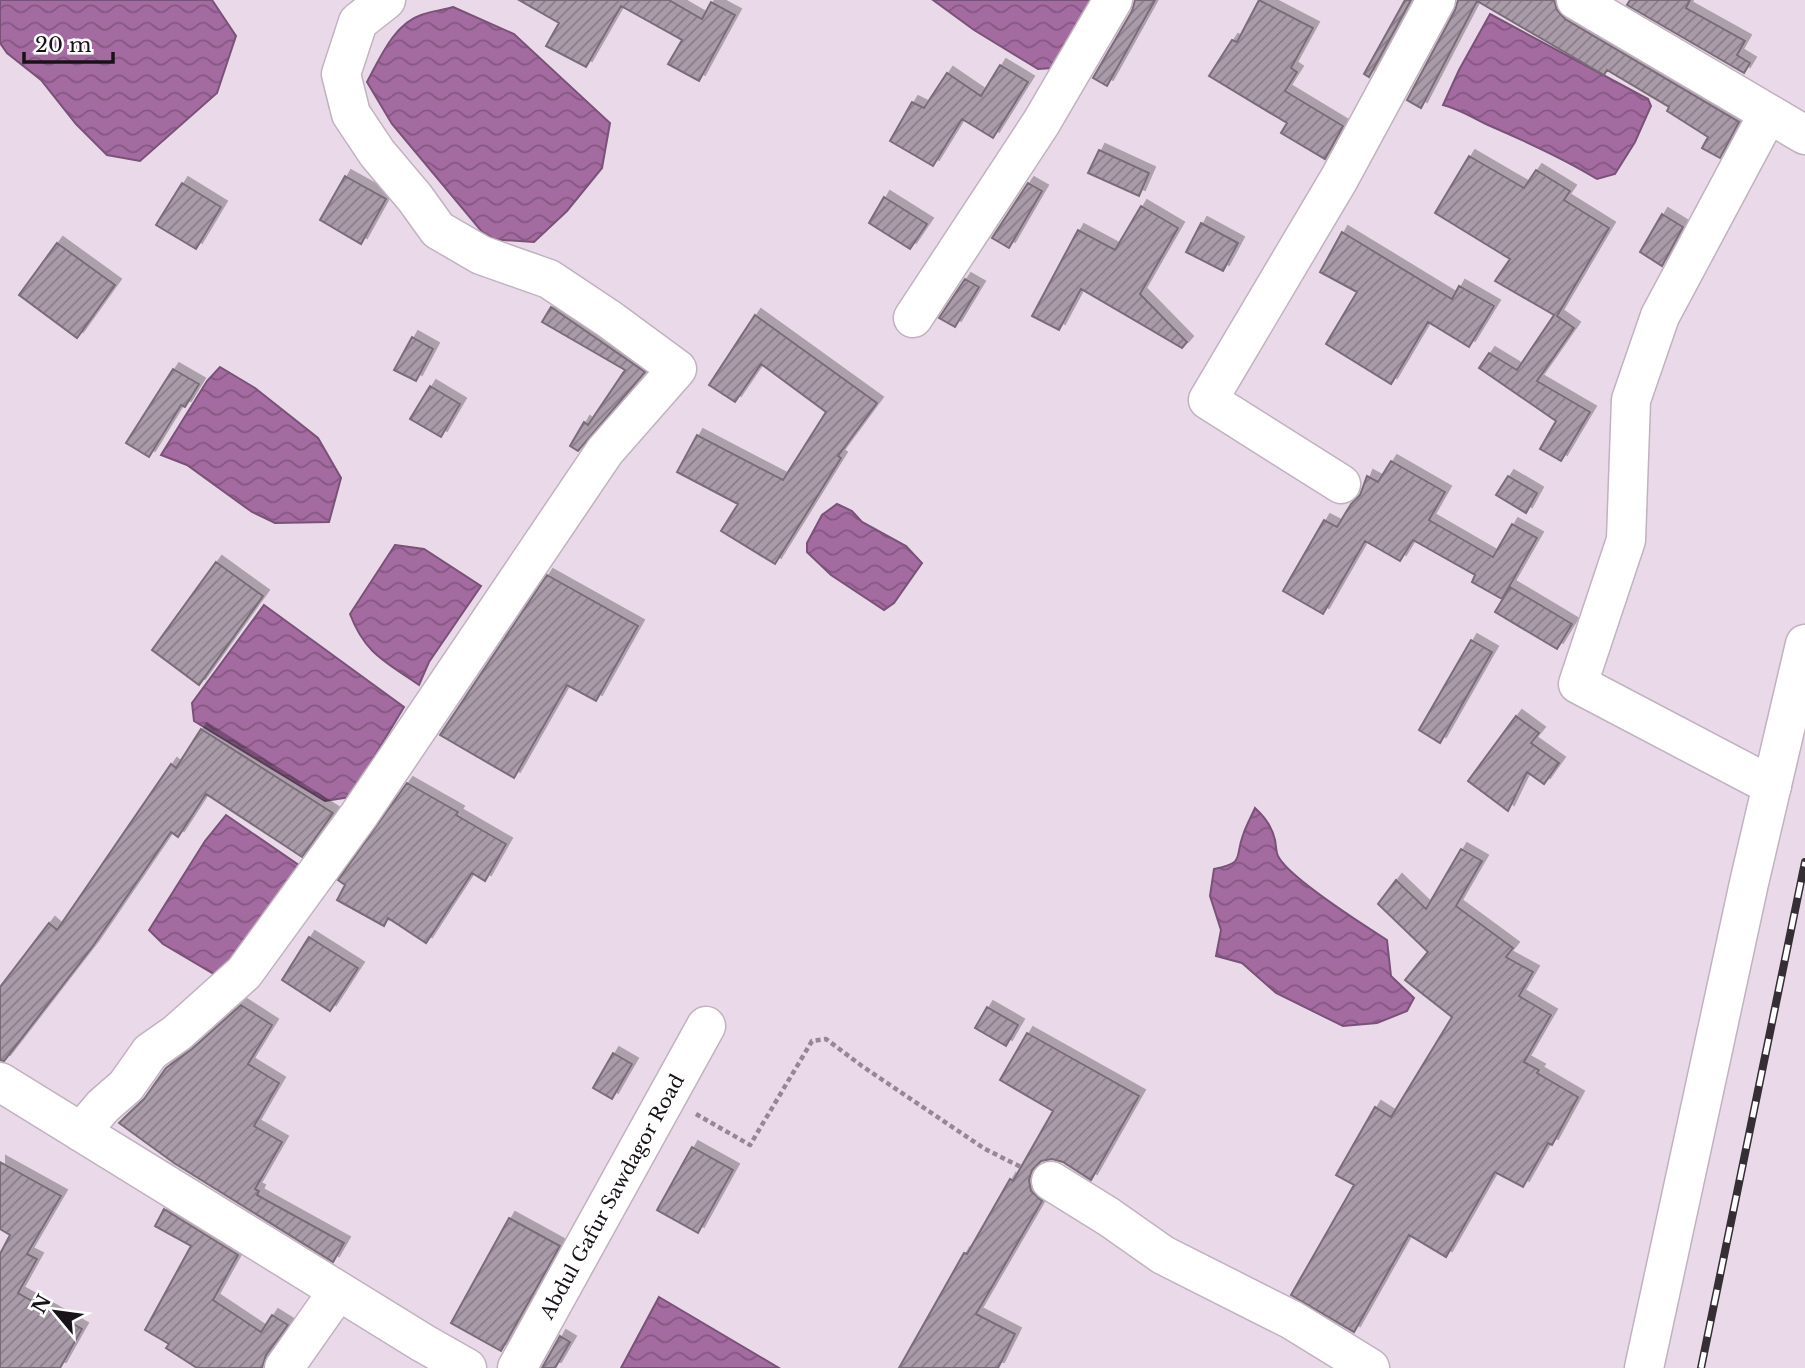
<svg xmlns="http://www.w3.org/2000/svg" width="1805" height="1368" viewBox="0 0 1805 1368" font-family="'Libre Baskerville',serif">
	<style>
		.water { fill: url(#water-waves); stroke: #7a5178; stroke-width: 2 }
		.building { fill: url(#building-hatch); stroke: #7a6c79; stroke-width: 2; filter: url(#shadow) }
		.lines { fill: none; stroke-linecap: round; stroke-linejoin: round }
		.minor-casing { stroke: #c1b2c0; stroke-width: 41 }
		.path { stroke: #938893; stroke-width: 4.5; stroke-dasharray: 5 3.5; stroke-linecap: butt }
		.minor { stroke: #fff; stroke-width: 38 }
		.rail-casing { stroke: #352e35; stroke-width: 8 }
		.rail { stroke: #fff; stroke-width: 5; stroke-dasharray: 16; stroke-linecap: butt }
		.labels { text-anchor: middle; stroke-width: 7; stroke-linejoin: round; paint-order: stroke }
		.street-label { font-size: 19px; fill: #181318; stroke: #fff }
	</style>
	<defs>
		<pattern id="water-waves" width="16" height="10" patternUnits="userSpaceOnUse" patternTransform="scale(1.75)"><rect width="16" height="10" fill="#a46ba1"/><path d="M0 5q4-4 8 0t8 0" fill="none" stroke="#855782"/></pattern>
		<pattern id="building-hatch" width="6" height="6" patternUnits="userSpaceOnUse" patternTransform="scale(1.75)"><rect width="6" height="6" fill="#aa9ba9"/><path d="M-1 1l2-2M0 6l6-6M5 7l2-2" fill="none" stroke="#897d89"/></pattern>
		<filter id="shadow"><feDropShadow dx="6" dy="-6" stdDeviation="0" flood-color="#0004"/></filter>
	</defs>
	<rect width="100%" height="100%" fill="#eadae9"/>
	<path class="water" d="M0,0h212l24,36 -19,57 -77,68 -33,-6 -31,-31 -35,-44 -34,-27 -7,-10z
		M933,0h174l-54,68 -15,1 -64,-39z
		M453,7l61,27 96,89 -8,45 -35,43 -33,31 -46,-3 -96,-115 -25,-42c13,-24 27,-58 54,-67 11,-4 22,-5 32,-8z
		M1490,14l158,85 3,7 -16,36 -20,32 -18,5c-34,-21 -72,-38 -109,-54 -16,-7 -28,-16 -45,-20l16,-35z
		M220,367l35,21 63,50 23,40 -12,44 -54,1 -23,-11 -65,-47 -26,-10 46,-74z
		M837,504l15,7 10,11 44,24 16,17 -28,40 -10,7 -53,-35 -24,-23v-9l15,-28z
		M395,545l29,4 57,37 -52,76 -10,23c-33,-23 -54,-31 -69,-71z
		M264,605l140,102 -54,90 -25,4 -131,-80 -2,-18z
		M1255,808c10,9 17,18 20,32 1,5 1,12 3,16 10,21 87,70 109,84l4,36 23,22 -7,13 -30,12 -34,3 -67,-33 -34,-30 -26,-7 5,-26 -11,-34 4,-27c32,-7 20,-10 29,-34 3,-9 8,-18 12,-27z
		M226,815l80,55 -70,93 -22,11 -51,-30 -14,-14 56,-89z
		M659,1297l120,71h-158z"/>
	<path class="building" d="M519,0h150l33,19 9,-17 24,13 -36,66 -31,-17 14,-24 -61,-34 -35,61 -40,-21 13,-23z
		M1135,0h20l-48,86 -14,-8 39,-67z
		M1259,0l54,28 -22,40 6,4 -12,19 58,35 -18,33 -44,-26 6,-10 -78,-47 23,-36 5,2z
		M1405,0h6l-42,77 -5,-3z
		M1458,0h96l3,10 8,9 174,103 -19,36 -18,-10 6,-11 -41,-26 2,-4 -62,-37 -3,5 -127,-74 -56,107 -14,-8 48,-90z
		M1630,0h60l-4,8 59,33 -8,14 13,8 -6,10 -117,-68z
		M1000,65l28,17 -35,56 -31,-19 -29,47 -43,-25 22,-39 12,6 23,-35 34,23z
		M1099,150l50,23 -10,23 -51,-23z
		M1469,156l55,32 12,-18 34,21 -6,9 45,28 -52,88 17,12 -37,53 53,31 -29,49 -21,-12 16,-28 -77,-53 10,-15 28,17 37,-55 -59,-34 15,-22 -75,-46z
		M345,176l41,23 -25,45 -41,-24z
		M182,183l39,24 -25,42 -40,-24z
		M1028,183l14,8 -33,57 -17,-10z
		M884,197l43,27 -17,25 -41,-26z
		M1141,206l37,22 -38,66 47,48 -5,6 -101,-59 -22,41 -27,-14 46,-86 37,20z
		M1662,214l21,13 -21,39 -22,-14z
		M1201,223l37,20 -15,28 -37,-19z
		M1342,232l110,67 7,-13 35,20 -25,41 -41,-25 -37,62 -65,-40 31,-52 -37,-20z
		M57,243l58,42 -38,53 -58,-43z
		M965,279l14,8 -24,40 -16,-9z
		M551,307l94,65 -67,79 -8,-5 14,-24 4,3 37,-55 -83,-48z
		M755,315l122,88 -39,53 3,2 -66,106 -54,-33 17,-27 -61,-32 20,-37 86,45 43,-68 -65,-48 -26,38 -26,-17z
		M412,337l21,12 -17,32 -22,-11z
		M173,369l26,15 -14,23 -4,-2 -32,52 -23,-14z
		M430,386l30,18 -19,33 -31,-18z
		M1391,461l54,31 -16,28 64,37 19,-33 25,14 -35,61 -30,-17 3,-7 -62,-35 -13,21 -35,-20 -42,73 -40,-23 41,-71 13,7 14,-23 9,-9 7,-19 11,6z
		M1508,476l29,17 -11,20 -30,-18z
		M216,562l47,34 -64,89 -47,-35z
		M547,575l91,51 -42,75 -29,-16 -53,93 -74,-43z
		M1510,587l62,37 -15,25 -62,-37z
		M1471,640l21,12 -52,91 -21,-13z
		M1516,716l23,17 -8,10 28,20 -15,21 -17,-12 -19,39 -40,-30z
		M201,729l132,84 -31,44 -96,-63 -28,43 -7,-5 -78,114 -89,115 -4,-1v-73l49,-64 8,7 114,-166 5,4z
		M407,783l51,29 -2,3 50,29 -21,37 -13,-8 -46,70 -38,-25 -4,8 -47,-26 8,-15 -7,-5z
		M1461,849l21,12 -26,45 57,42 -7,9 27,15 -14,24 32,19 -27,47 15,8 -2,3 41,24 -26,48 -4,-2 -25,44 -28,-15 -49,85 -37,-22 -55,97 -63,-37 63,-110 -18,-10 39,-68 16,10 61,-100 -47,-37 23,-28 -50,-48 18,-24 30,29z
		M309,937l49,31 -28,43 -48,-31z
		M241,1005l31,20 -24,39 31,19 -25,43 28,16 -27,47 4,2 -2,4 87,48 -11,19 -159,-99 -55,-40 25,-24 22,-31 26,-19z
		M987,1007l31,18 -12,21 -31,-18z
		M1027,1033l112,63 -48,84 -28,-18 -11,-3 -11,2 -9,9 -3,10 2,11 11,10 -66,113 39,20 -17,34h-99l65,-115 3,1 43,-75 3,2 40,-70 -53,-31z
		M613,1053l19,11 -20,35 -19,-11z
		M692,1147l41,23 -35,63 -41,-23z
		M0,1162l61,34 -34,58 10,5 -19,34 64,36 -22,39h-60v-114l10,-19 -10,-6z
		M164,1209l74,46 -25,45 48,32 11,-17 16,10 -22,30 -4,13h-65l-31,-20 3,-4 -24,-14 46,-84 -36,-20z
		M509,1218l51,28 -59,105 -50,-28z
		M560,1336l10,6 -15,26h-13z"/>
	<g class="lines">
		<defs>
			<g id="minor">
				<path d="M1576,0l229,135"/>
				<path d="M1768,114l-108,202 -29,84 -5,140 -48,144 194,102"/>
				<path d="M913,318l128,-195 72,-123"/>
				<path d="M1341,484l-133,-84 131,-221 97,-179"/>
				<path d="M0,1082l423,261 44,25"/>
				<path d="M81,1132l22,-26 23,-20 24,-34 27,-19 67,-60 115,-158 246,-364 72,-82 -68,-50 -60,-40 -68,-24 -43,-25 -23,-32 -38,-45 -26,-39 -10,-40 17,-52 28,-22"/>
				<path d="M1051,1181l58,36 54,38 129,65 78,48"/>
				<path d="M284,1368l54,-77"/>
				<path id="s1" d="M517,1368l189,-342"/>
				<path d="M1644,1368l105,-485 56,-239"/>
			</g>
		</defs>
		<use href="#minor" class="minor-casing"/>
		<path class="path" d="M696,1114l54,31 62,-104 14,-2 36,27 123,83 36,18"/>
		<use href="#minor" class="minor"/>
		<defs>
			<path id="rail" d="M1701,1368l104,-506"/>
		</defs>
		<use href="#rail" class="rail-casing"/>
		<use href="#rail" class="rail"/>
	</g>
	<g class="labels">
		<g class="street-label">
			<text dy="7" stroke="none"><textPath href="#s1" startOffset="196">Abdul Gafur Sawdagor Road</textPath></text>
		</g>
	</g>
	<g transform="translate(56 1312) rotate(299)" stroke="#ffffff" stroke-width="5" paint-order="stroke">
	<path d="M0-5L12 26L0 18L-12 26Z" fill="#181318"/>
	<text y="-10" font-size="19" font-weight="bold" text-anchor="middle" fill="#181318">N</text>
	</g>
	<path d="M24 52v10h89v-10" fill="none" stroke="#181318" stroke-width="3.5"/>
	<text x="35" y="52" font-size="21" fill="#181318" stroke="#ffffff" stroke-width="5" paint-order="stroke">20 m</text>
</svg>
